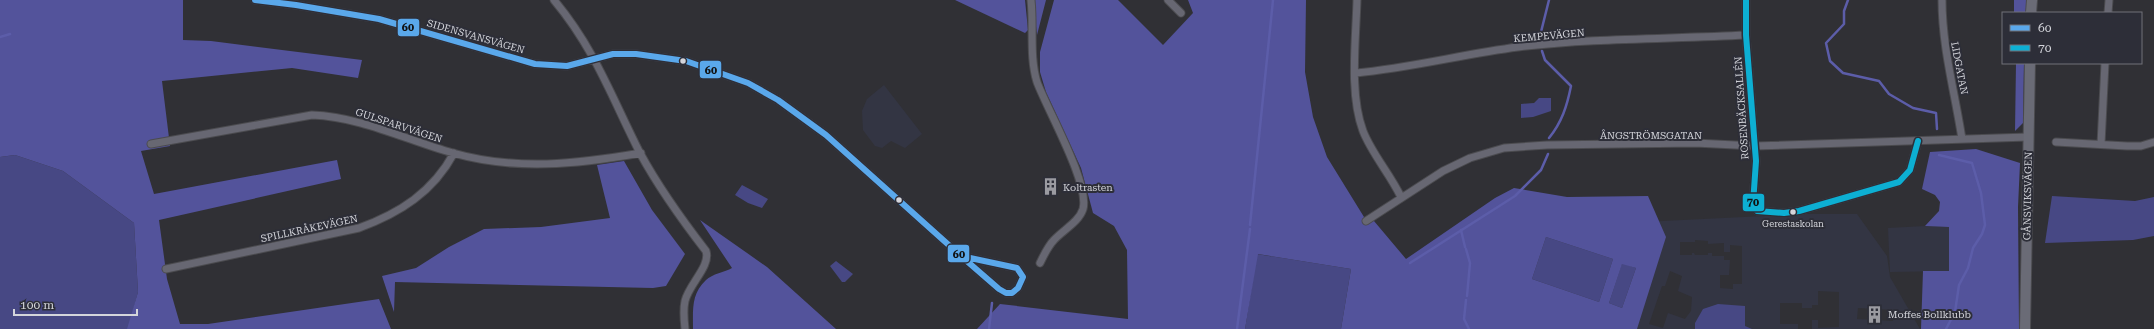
<svg xmlns="http://www.w3.org/2000/svg" width="2154" height="329" viewBox="0 0 2154 329" font-family="'Roboto Serif',serif">
	<style>
		.built { fill: #333543; fill-rule: evenodd }
		.green { fill: #474884 }
		.forest { fill: #53539b; fill-rule: evenodd }
		.lines { fill: none; stroke-linecap: round; stroke-linejoin: round }
		.stream { stroke: #5c5da9; stroke-width: 2.5 }
		.minor-casing { stroke: #4b4b4f; stroke-width: 9 }
		.secondary-casing { stroke: #4b4b4f; stroke-width: 12 }
		.minor { stroke: #676772; stroke-width: 7 }
		.secondary { stroke: #6a6b76; stroke-width: 10 }
		.bus-1-casing { stroke: #2d2e38; stroke-width: 9 }
		.bus-2-casing { stroke: #2d2e38; stroke-width: 9 }
		.bus-1 { stroke: #5aa8eb; stroke-width: 6 }
		.bus-2 { stroke: #0dafd3; stroke-width: 6 }
		.bus-dot { fill: #d4d5db; stroke: #2d2e38; stroke-width: 1.5 }
		.labels { text-anchor: middle; stroke-width: 4; stroke-linejoin: round; paint-order: stroke }
		.bus-label { font-size: 9px; fill: #d4d5db; stroke: #2d2e38 }
		.street-label { font-size: 10px; fill: #d4d5db; stroke: #2d2e38 }
		.poi-label { font-size: 10px; fill: #d4d5db; stroke: #2d2e38; text-anchor: start }
		.line-badge { stroke: #2d2e38; stroke-width: 1.5 }
		.pale-badge-label { font-size: 11px; text-anchor: middle; font-weight: bold; fill: #111 }
	</style>
	<rect width="100%" height="100%" fill="#303035"/>
	<path class="built" d="M884,85l38,49 -17,14 -14,-7 -9,7 -7,-2 -12,-16 -1,-19 5,-12z
		M1804,214h53l30,42 3,21 30,52h-108v-9h6v8l21,-1v-35l-21,-1v14h-6v3h-10v-5h-22v21h18v5h-280l22,-102zM1695,240l13,1v3l16,-1v9h6v-7l12,1v38h-9v5l-13,-1v-13h9l1,-15h-6v-4h-12v-3h-4v2h-13l-1,-2h-2v2h-12v-13h15zM1670,271l12,5 -4,15 14,6 -1,14 -6,8 -17,-6 -5,15 -14,-4 13,-38h3zM1858,308l36,2 -1,11 -36,-2z
		M1925,226l24,1v44l-59,1 -2,-44z"/>
	<path class="green" d="M1539,98h12v13l-18,6 -12,1v-14l13,-1z
		M15,155l48,16 71,52 4,69 -10,37h-128v-172z
		M742,185l26,14 -6,9 -14,-5 -13,-8z
		M2052,196l83,5 19,-4v39l-21,4 -88,3z
		M1546,237l67,22 -14,43 -67,-23z
		M1257,254l94,15 -10,60h-96z
		M836,261l17,13 -8,8h-3l-12,-16z
		M1622,263l14,5 -14,40 -13,-5z
		M1718,304l27,2v20l7,3h-57v-6l8,-14z"/>
	<path class="forest" d="M0,0h183v40l28,1 151,19 -4,18 -66,-10 -130,13 8,65 -29,5 13,43 183,-34 4,19 -182,41 8,59 13,45h28l171,-25 12,30h-264l11,-37 -4,-69 -71,-52 -48,-16 -15,2z
		M955,0h70l3,30 -3,3z
		M1033,0h13l-9,35z
		M1054,0h64l45,45 30,-32 -5,-13h118l-1,72 8,45 14,40 37,60 10,4 32,38 89,-61 19,-10 53,9 81,-1 18,41 -29,92h-296l10,-60 -93,-15 -13,75h-268l23,-25 128,15 -1,-69 -13,-24 -21,-13 -12,-45 -35,-76 -6,-20v-20zM1546,237l67,22 -14,43 -67,-23zM1622,264l14,4 -14,40 -13,-5z
		M2014,0h12v13h-12z
		M2016,63h8l-1,60 -8,8z
		M1976,149l44,14 -2,44 1,122h-98l2,-58h26v-44l-24,-1 14,-15 1,-9 -5,-7 -13,-6 8,-37z
		M624,161l28,49 33,44 -19,32 -13,2 -258,-6 -1,30 -12,-36 34,-8 33,-21 35,-18 57,-2 69,-9 -13,-53z
		M700,220l67,47 69,62h-143c0,-19 -2,-35 13,-49 6,-6 19,-8 26,-12z"/>
	<g class="lines">
		<path class="stream" d="M1848,0l-4,11v13l-18,19 4,18 13,12 36,8 10,13 24,14 23,5 1,16
			M0,37l10,-3
			M1539,40l10,-40
			M1542,51l3,9 26,26c-4,20 -9,36 -22,52
			M1939,155l33,8 9,30 4,32 -3,9 -9,14 -5,20 -9,17 -4,27 -9,17
			M1250,225l23,-225
			M1461,230l4,17
			M1466,249l4,14 -3,33
			M1410,263l105,-67 26,-26 7,-16
			M1466,300l-2,19 5,10
			M989,329l3,-26
			M1237,329l13,-100"/>
		<defs>
			<path id="minor" d="M255,0l41,5 83,14 156,45 32,2 46,-12h23l50,7 62,22 30,17 48,35 135,121 56,12 6,9 -5,11 -6,5h-6l-7,-4 -38,-33
				M554,0c41,49 58,98 86,153 19,35 42,67 66,98 5,15 -17,33 -21,50 -2,9 -1,19 0,28
				M1031,0c3,27 -2,56 6,82 10,27 53,102 46,127 -4,13 -20,21 -29,31 -6,6 -10,15 -14,23
				M1168,0l13,13
				M1357,0c-1,39 -8,94 6,131 9,23 27,43 38,66
				M1746,0v35l10,126 -3,43 4,7 27,2 15,-2 100,-29 11,-12 8,-29
				M1942,0c0,47 13,93 20,139
				M2108,13l1,-13
				M1356,73c54,-5 108,-19 162,-26 75,-9 152,-8 228,-12
				M2056,142l71,4h14l13,-4
				M151,144l161,-29c50,2 94,25 141,38 63,18 125,11 188,0
				M2101,144l4,-81
				M1366,221l77,-50 27,-13 34,-10 43,-3 148,-2 60,3 273,-9
				M166,269l193,-41c41,-15 74,-36 95,-75"/>
			<path id="secondary" d="M2031,13l1,-13
				M2025,329l5,-266"/>
		</defs>
		<use href="#minor" class="minor-casing"/>
		<use href="#secondary" class="secondary-casing"/>
		<use href="#minor" class="minor"/>
		<use href="#secondary" class="secondary"/>
		<defs>
			<path id="bus-1" d="M255,0l41,5 83,14 156,45 32,2 46,-12h23l50,7 62,22 30,17 48,35 135,121 56,12 6,9 -5,11 -6,5h-6l-7,-4 -38,-33"/>
			<path id="bus-2" d="M1746,0v35l10,126 -3,43 4,7 27,2 15,-2 100,-29 11,-12 8,-29"/>
		</defs>
		<use href="#bus-1" class="bus-1-casing"/>
		<use href="#bus-2" class="bus-2-casing"/>
		<use href="#bus-1" class="bus-1"/>
		<use href="#bus-2" class="bus-2"/>
	</g>
	<defs>
		<symbol id="building-bare" viewBox="-9 -9 18 18"><path d="M-4-6H4V6H1V3H-1V6H-4ZM-2.5-4.3h1.7v1.8h-1.7ZM.8-4.3h1.7v1.8H.8ZM-2.5-1h1.7V.8h-1.7ZM.8-1h1.7V.8H.8Z" fill="#9b9ba1" stroke="#2d2e38" stroke-width="2.5" paint-order="stroke"/></symbol>
	</defs>
	<g fill-rule="evenodd">
		<use href="#building-bare" x="1038" y="174" width="25" height="25"/>
		<use href="#building-bare" x="1862" y="302" width="25" height="25"/>
	</g>
	<g class="bus-dot">
		<circle cx="683" cy="61" r="3.5"/>
		<circle cx="899" cy="200" r="3.5"/>
		<circle cx="1793" cy="212" r="3.5"/>
	</g>
	<g class="labels">
		<g class="bus-label">
			<text x="1793" y="227">Gerestaskolan</text>
		</g>
		<g class="street-label">
			<text transform="translate(1549 35) rotate(-5)" y="4">KEMPEVÄGEN</text>
			<text transform="translate(476 36) rotate(16)" y="4">SIDENSVANSVÄGEN</text>
			<text transform="translate(1960 68) rotate(79)" y="4">LIDGATAN</text>
			<text transform="translate(1741 108) rotate(-94)" y="4">ROSENBÄCKSALLÉN</text>
			<text transform="translate(399 125) rotate(18)" y="4">GULSPARVVÄGEN</text>
			<text x="1651" y="139">ÅNGSTRÖMSGATAN</text>
			<text transform="translate(2027 196) rotate(-89)" y="4">GÅNSVIKSVÄGEN</text>
			<text transform="translate(309 228) rotate(-12)" y="4">SPILLKRÅKEVÄGEN</text>
		</g>
		<g class="poi-label">
			<text x="1063" y="191">Koltrasten</text>
			<text x="1888" y="318">Moffes Bollklubb</text>
		</g>
	</g>
	<g class="line-badge">
		<rect x="397" y="18" width="23" height="19" rx="4" fill="#5aa8eb"/>
		<rect x="699" y="60" width="23" height="19" rx="4" fill="#5aa8eb"/>
		<rect x="1742" y="193" width="23" height="19" rx="4" fill="#0dafd3"/>
		<rect x="947" y="244" width="23" height="19" rx="4" fill="#5aa8eb"/>
	</g>
	<g class="pale-badge-label">
		<text x="408" y="31">60</text>
		<text x="711" y="74">60</text>
		<text x="1753" y="206">70</text>
		<text x="959" y="258">60</text>
	</g>
	<rect x="2002" y="12" width="140" height="52" fill="#2d2e38" stroke="#707179"/>
	<rect x="2010" y="25" width="20" height="6" fill="#5aa8eb" stroke="#707179"/>
	<text x="2038" y="32" font-size="12" fill="#d4d5db">60</text>
	<rect x="2010" y="45" width="20" height="6" fill="#0dafd3" stroke="#707179"/>
	<text x="2038" y="52" font-size="12" fill="#d4d5db">70</text>
	<path d="M14 309v6h123v-6" fill="none" stroke="#d4d5db" stroke-width="2"/>
	<text x="20" y="309" font-size="12" fill="#d4d5db" stroke="#2d2e38" stroke-width="3" paint-order="stroke">100 m</text>
</svg>
